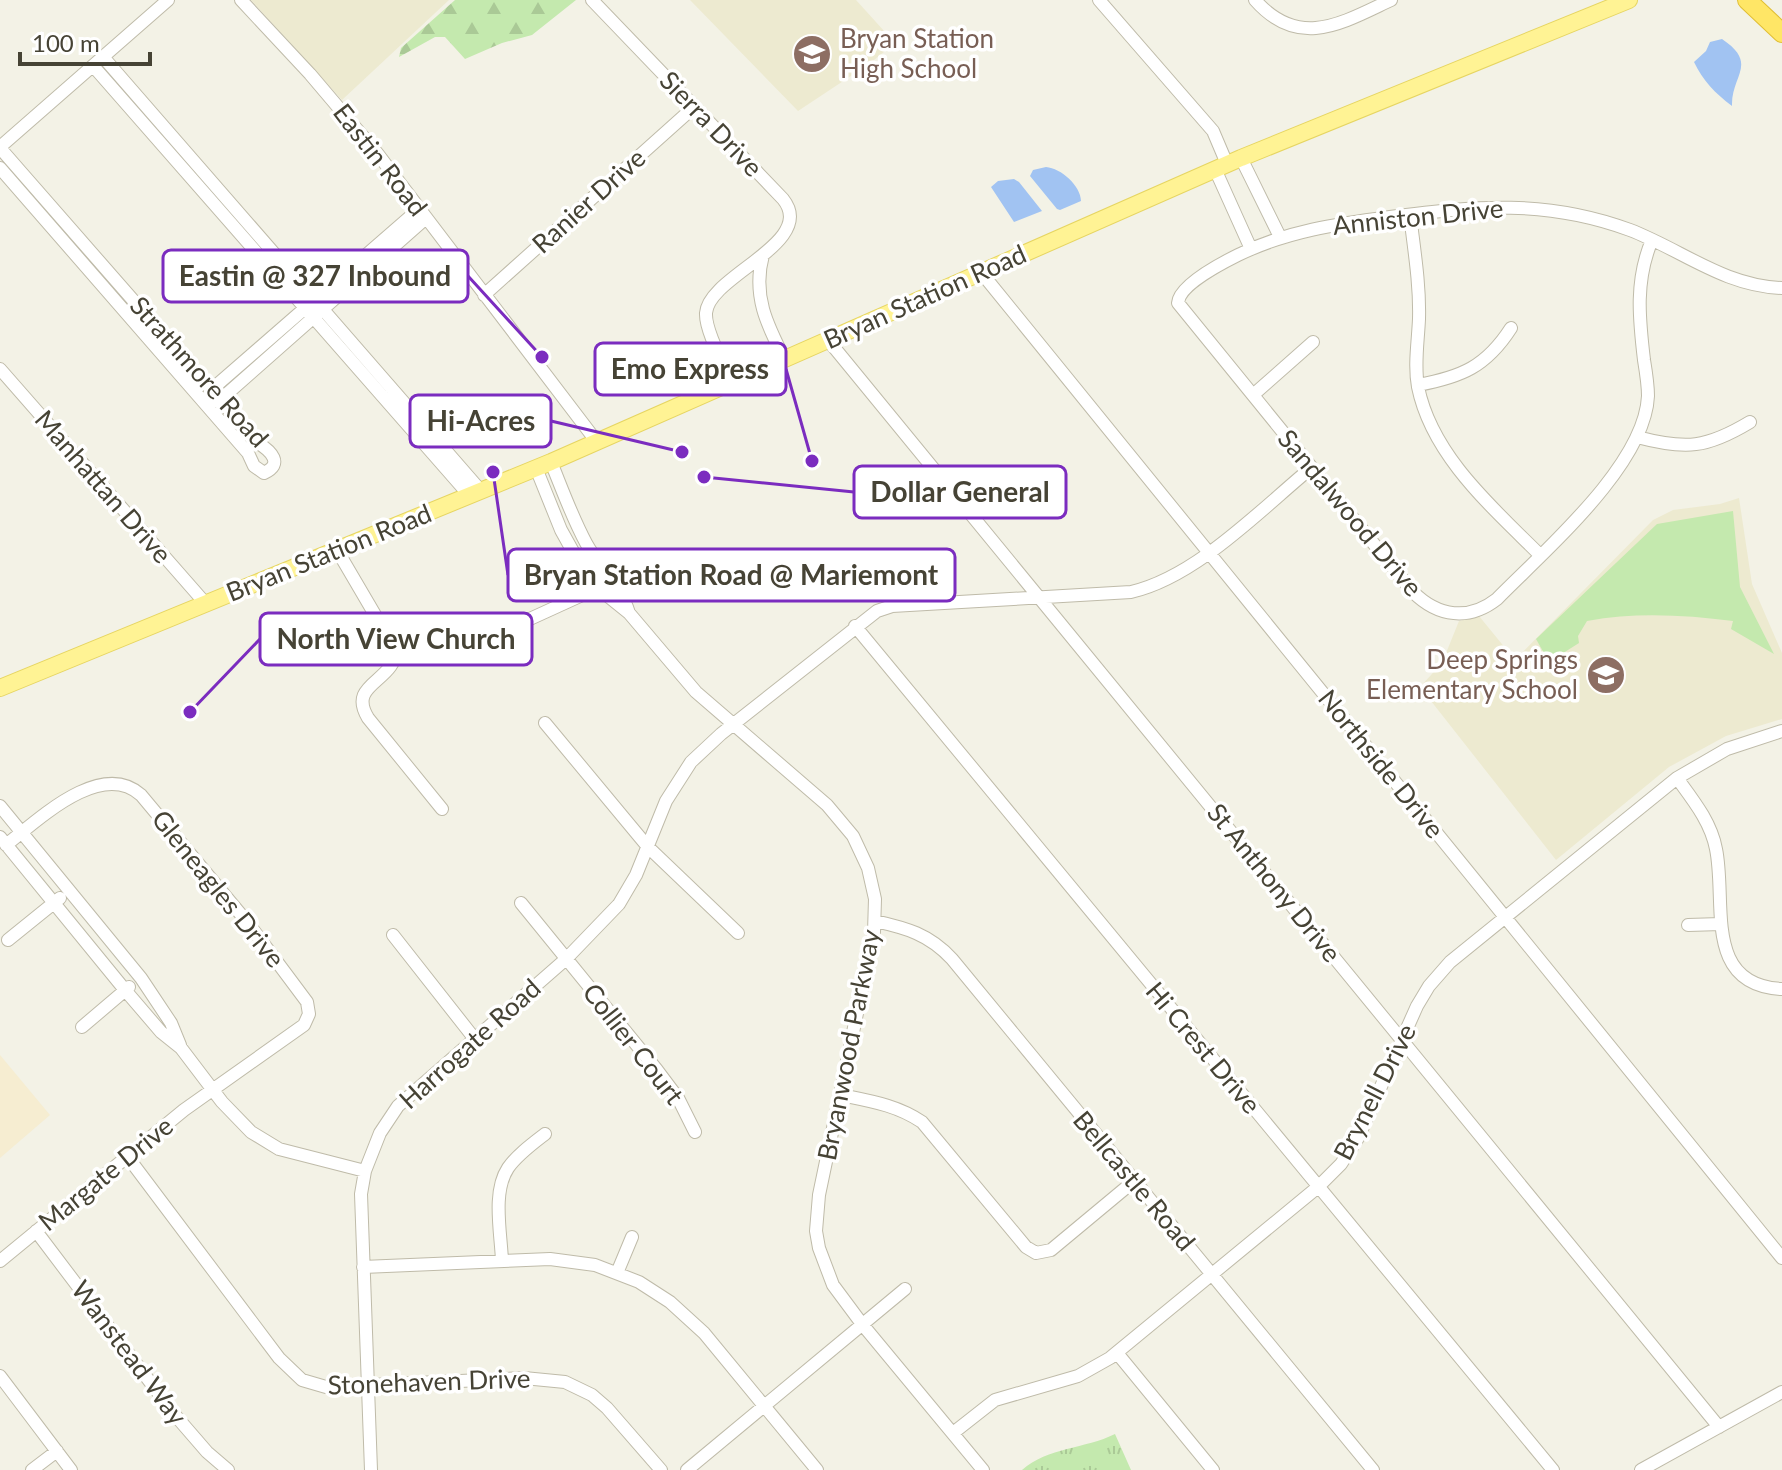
<svg xmlns="http://www.w3.org/2000/svg" width="1782" height="1470" viewBox="0 0 1782 1470" font-family="Lato,sans-serif">
	<style>
		.commercial { fill: #f6edd1 }
		.education { fill: #edead0 }
		.grass { fill: #c4e9ae }
		.forest { fill: url(#forest-firs) }
		.park { fill: url(#park-tufts) }
		.water { fill: #a1c3f2 }
		.lines { fill: none; stroke-linecap: round; stroke-linejoin: round }
		.minor-casing { stroke: #bfbba9; stroke-width: 14 }
		.major-casing { stroke: #e6d562; stroke-width: 18 }
		.highway-casing { stroke: #e0be34; stroke-width: 20 }
		.minor { stroke: #fff; stroke-width: 12 }
		.major { stroke: #fff394; stroke-width: 16 }
		.highway { stroke: #ffe666; stroke-width: 18 }
		.labels { text-anchor: middle; stroke-width: 7; stroke-linejoin: round; paint-order: stroke }
		.education-label { font-size: 26px; fill: #785e54; stroke: #fff; text-anchor: start }
		.street-label { font-size: 26px; fill: #464335; stroke: #fff }
		.leader { fill: none; stroke: #7b2cbf; stroke-width: 3 }
		.callout-dot { fill: #7b2cbf; stroke: #fff; stroke-width: 3 }
		.callout { fill: #fff; stroke: #7b2cbf; stroke-width: 3 }
		.callout-label { font-size: 28px; text-anchor: middle; font-weight: bold; fill: #464335 }
	</style>
	<defs>
		<pattern id="forest-firs" width="22" height="20" patternUnits="userSpaceOnUse" patternTransform="scale(2)"><rect width="22" height="20" fill="#c4e9ae"/><path d="M5 1l3.5 6h-7zM16 11l3.5 6h-7z" fill="#aac996"/></pattern>
		<pattern id="park-tufts" width="24" height="20" patternUnits="userSpaceOnUse" patternTransform="scale(2)"><rect width="24" height="20" fill="#c4e9ae"/><path d="M3 7l-1-3M5 7V3M7 7l1-3M15 17l-1-3M17 17v-4M19 17l1-3" fill="none" stroke="#aac996"/></pattern>
	</defs>
	<rect width="100%" height="100%" fill="#f3f2e6"/>
	<path class="commercial" d="M0,1055l50,60 -50,43z"/>
	<path class="education" d="M251,0h198l-107,100z
		M690,0h166l39,43 -26,21 -71,47z
		M1739,498l13,86 30,69v66l-56,17 -57,31 -113,93 -136,-173 22,-24 17,-42 20,-5 36,44 138,-140 20,-10 47,-6z"/>
	<path class="grass" d="M1733,511l7,76 34,67 -43,-25 2,-8c-49,-6 -97,-9 -146,0l-9,15 1,7 -30,19 -13,-23 121,-115z"/>
	<path class="forest" d="M455,0h121l-44,35 -30,8 -37,16 -20,-22h-10l-36,20 2,-9z"/>
	<path class="park" d="M1115,1434l16,36h-109c26,-23 63,-21 93,-36z"/>
	<path class="water" d="M1722,39c37,25 9,36 10,67 -17,-13 -29,-25 -38,-44l12,-11 4,-9z
		M1046,167c15,1 35,19 35,34l-21,9 -3,-1 -27,-33 3,-6z
		M1014,179l5,3 23,29 -28,11 -23,-35 7,-6z"/>
	<g class="lines">
		<defs>
			<path id="minor" d="M241,0l69,74 67,79 220,289
				M592,0l191,199c35,44 -74,76 -77,114 -1,18 19,53 26,70
				M1099,0l114,131 14,33
				M1255,0c44,50 87,23 136,0
				M104,58l377,433
				M94,67l375,428
				M0,147l168,-147
				M0,148l258,295c13,8 26,21 6,30l-10,-7 -6,-13 -248,-285
				M1241,158l39,79
				M1215,169l36,80
				M1410,215c4,34 10,69 9,104 -1,23 -5,46 -1,68 14,69 75,121 122,168
				M1652,240c-17,40 -13,78 -8,120 2,12 4,24 4,36 -3,69 -104,155 -151,203 -28,22 -59,18 -84,-7l-235,-289c1,-18 44,-40 60,-48 49,-24 99,-31 152,-38 86,-11 156,-18 240,13 52,20 94,56 152,58
				M763,255c-11,40 4,70 22,105
				M980,271l802,987
				M484,295l210,-188
				M828,340l891,1087
				M0,369l206,235
				M1418,385c43,-8 68,-18 93,-57
				M209,395l2,-5 208,-181
				M1253,395l60,-53
				M213,402l7,-2 206,-182
				M1637,437c49,13 70,11 113,-15
				M551,462c11,27 21,55 35,81 13,24 35,43 43,70
				M536,468l25,62 20,36 17,22 31,25 67,79 131,113 26,31 15,32 7,31 -1,33 -55,263 -3,36 3,17 14,37 29,39 121,146
				M337,550l44,75 16,21c0,37 -51,36 -29,72l74,91
				M521,623l81,-37
				M855,626l698,844
				M545,723l103,124 90,86
				M1677,778c16,22 34,44 39,71 11,53 -14,136 66,140
				M0,806l141,172 30,45 9,22
				M0,837l125,153 36,42 20,16 41,54 29,30 28,17 86,22
				M521,903l136,167 21,28 17,34
				M875,921c31,7 54,13 77,38l421,511
				M1688,925l33,-1
				M393,935l81,103
				M8,940l52,-42
				M82,1027l47,-40
				M841,1095c29,6 56,10 81,27l104,125 10,6 15,-3 83,-69
				M127,1156l152,202 23,22 24,7 198,-9 41,4 27,13 15,13 54,62
				M36,1231l139,184 32,37 21,18
				M0,1261l184,-151 120,-85 5,-11 -2,-12 -59,-79 -107,-128c-40,-36 -103,25 -135,50
				M502,1261c-1,-28 -10,-69 6,-93 9,-13 24,-24 37,-34
				M363,1267l187,-8 45,6 44,17 31,20 34,31 113,137
				M617,1273l15,-36
				M1117,1353l96,117
				M0,1376l71,94
				M953,1433l42,-33 83,-24 32,-18 208,-171 23,-23 17,-26 59,-132 12,-20 21,-24 227,-184 50,-29 55,-18
				M32,1470l25,-19
				M371,1470l-10,-276 4,-23 15,-38 18,-27 168,-147 53,-55 17,-29 30,-74 25,-39 30,-28 156,-123 15,-5 239,-14c65,-15 128,-81 180,-124
				M687,1470l218,-181
				M1641,1470l141,-78"/>
			<path id="major" d="M0,688l551,-226 690,-304 388,-158"/>
			<path id="highway" d="M1747,0l35,33"/>
		</defs>
		<use href="#minor" class="minor-casing"/>
		<use href="#major" class="major-casing"/>
		<use href="#highway" class="highway-casing"/>
		<use href="#minor" class="minor"/>
		<use href="#major" class="major"/>
		<use href="#highway" class="highway"/>
	</g>
	<defs>
		<symbol id="school-disc" viewBox="-11 -11 22 22"><circle r="9.5" fill="#8d6e63" stroke="#fff"/><path d="M0-5L7-2L0 1L-7-2ZM-4 1L0 2.5L4 1V4Q0 6-4 4Z" fill="#fff"/></symbol>
	</defs>
	<g fill-rule="evenodd">
		<use href="#school-disc" x="790" y="32" width="44" height="44"/>
		<use href="#school-disc" x="1584" y="653" width="44" height="44"/>
	</g>
	<g class="labels">
		<g class="education-label">
			<text x="840" y="48">Bryan Station<tspan x="840" dy="30">High School</tspan></text>
			<text x="1578" y="669" text-anchor="end">Deep Springs<tspan x="1578" dy="30">Elementary School</tspan></text>
		</g>
		<g class="street-label">
			<text transform="translate(711 124) rotate(46)" y="9">Sierra Drive</text>
			<text transform="translate(380 160) rotate(52)" y="9">Eastin Road</text>
			<text transform="translate(589 201) rotate(-42)" y="9">Ranier Drive</text>
			<text transform="translate(1418 217) rotate(-6)" y="9">Anniston Drive</text>
			<text transform="translate(925 297) rotate(-24)" y="9">Bryan Station Road</text>
			<text transform="translate(199 372) rotate(48)" y="9">Strathmore Road</text>
			<text transform="translate(103 487) rotate(49)" y="9">Manhattan Drive</text>
			<text transform="translate(1350 513) rotate(50)" y="9">Sandalwood Drive</text>
			<text transform="translate(329 553) rotate(-22)" y="9">Bryan Station Road</text>
			<text transform="translate(1381 764) rotate(51)" y="9">Northside Drive</text>
			<text transform="translate(1274 883) rotate(51)" y="9">St Anthony Drive</text>
			<text transform="translate(218 889) rotate(51)" y="9">Gleneagles Drive</text>
			<text transform="translate(470 1044) rotate(-42)" y="9">Harrogate Road</text>
			<text transform="translate(633 1044) rotate(52)" y="9">Collier Court</text>
			<text transform="translate(849 1045) rotate(-79)" y="9">Bryanwood Parkway</text>
			<text transform="translate(1203 1048) rotate(50)" y="9">Hi Crest Drive</text>
			<text transform="translate(1375 1092) rotate(-63)" y="9">Brynell Drive</text>
			<text transform="translate(106 1174) rotate(-39)" y="9">Margate Drive</text>
			<text transform="translate(1134 1181) rotate(50)" y="9">Bellcastle Road</text>
			<text transform="translate(129 1353) rotate(53)" y="9">Wanstead Way</text>
			<text transform="translate(429 1382) rotate(-2)" y="9">Stonehaven Drive</text>
		</g>
	</g>
	<path class="leader" d="M542 357L468 276M812 461L786 369M682 452L551 421M704 477L854 492M493 472L508 575M190 712L260 639"/>
	<g class="callout-dot">
		<circle cx="542" cy="357" r="8"/>
		<circle cx="812" cy="461" r="8"/>
		<circle cx="682" cy="452" r="8"/>
		<circle cx="704" cy="477" r="8"/>
		<circle cx="493" cy="472" r="8"/>
		<circle cx="190" cy="712" r="8"/>
	</g>
	<g class="callout">
		<rect x="163" y="250" width="305" height="52" rx="8"/>
		<rect x="595" y="343" width="191" height="52" rx="8"/>
		<rect x="410" y="395" width="141" height="52" rx="8"/>
		<rect x="854" y="466" width="212" height="52" rx="8"/>
		<rect x="508" y="549" width="447" height="52" rx="8"/>
		<rect x="260" y="613" width="272" height="52" rx="8"/>
	</g>
	<g class="callout-label">
		<text x="315" y="286">Eastin @ 327 Inbound</text>
		<text x="690" y="379">Emo Express</text>
		<text x="481" y="431">Hi-Acres</text>
		<text x="960" y="502">Dollar General</text>
		<text x="731" y="585">Bryan Station Road @ Mariemont</text>
		<text x="396" y="649">North View Church</text>
	</g>
	<path d="M20 52v12h130v-12" fill="none" stroke="#464335" stroke-width="4"/>
	<text x="32" y="52" font-size="24" fill="#464335" stroke="#ffffff" stroke-width="6" paint-order="stroke">100 m</text>
</svg>
